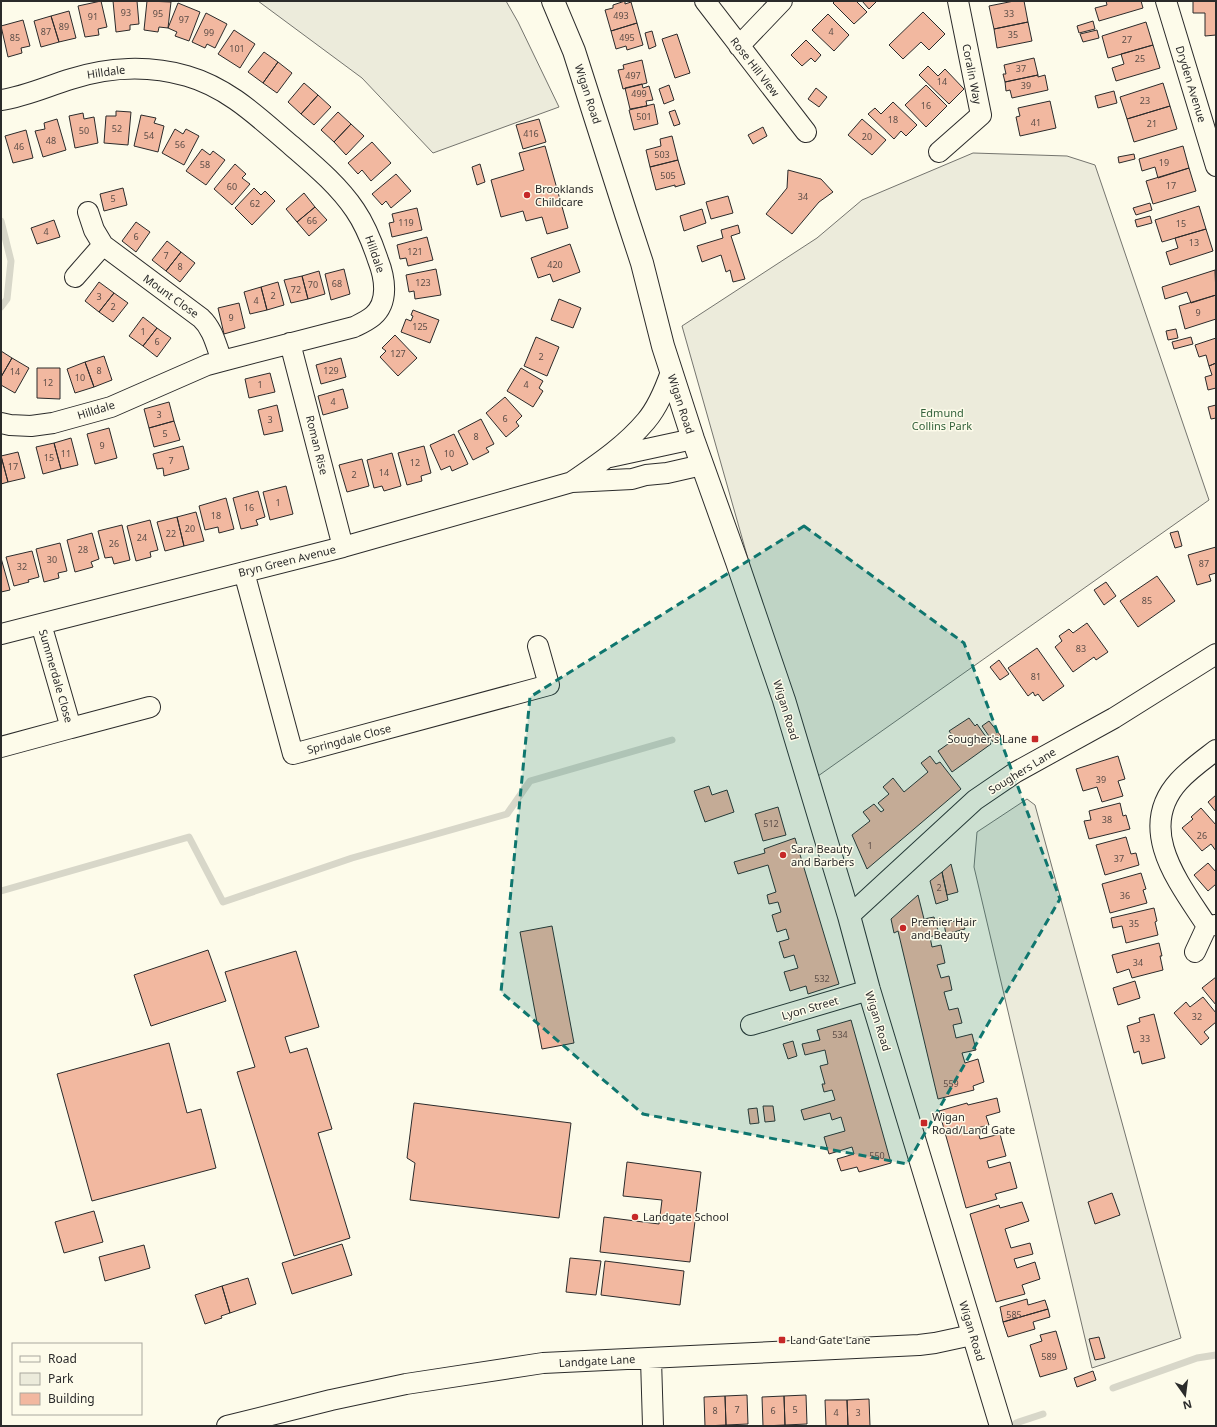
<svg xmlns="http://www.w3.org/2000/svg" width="1217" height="1427" viewBox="0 0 1217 1427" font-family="'Noto Sans',sans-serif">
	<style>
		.green { fill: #ecebdb; stroke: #74746e }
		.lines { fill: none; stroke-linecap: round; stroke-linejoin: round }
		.stream { stroke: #d8d7c9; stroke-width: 7 }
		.building { fill: #f2b8a0; stroke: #2b2b2b }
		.street-casing { stroke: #2b2b2b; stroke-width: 22 }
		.primary-casing { stroke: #2b2b2b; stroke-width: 24 }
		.street { stroke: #fdfbea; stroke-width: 20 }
		.primary { stroke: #fdfbea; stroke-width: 22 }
		.marked { fill: #0f766e; fill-opacity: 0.2; stroke: #0f766e; stroke-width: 3; stroke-dasharray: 8 5; stroke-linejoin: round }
		.poi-dot { fill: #c62828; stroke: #fdfbea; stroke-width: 1.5 }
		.labels { text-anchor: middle; stroke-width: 3; stroke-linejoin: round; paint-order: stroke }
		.number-label { font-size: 9px; fill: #5d4e48 }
		.street-label { font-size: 11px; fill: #2b2b2b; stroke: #fdfbea }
		.poi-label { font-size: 11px; fill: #2b2b2b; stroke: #fdfbea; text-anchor: start }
		.park-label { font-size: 11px; fill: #34623c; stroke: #fdfbea }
	</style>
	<rect width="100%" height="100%" fill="#fdfbea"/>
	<path class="green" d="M258,1h248l12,21 41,85 -126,46 -71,-75z
		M973,153l94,3 28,9 114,335 -398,281 -129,-455 135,-88 45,-38z
		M1027,799l8,6 146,533 -89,30 -118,-501 3,-35z"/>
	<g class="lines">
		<path class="stream" d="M1,221l10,40 -4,38 -6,8
			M1,891l188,-54 34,65 129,-44 155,-44 23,-33 142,-41
			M1113,1388l84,-30 19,-3
			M1016,1423l27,-9"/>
	</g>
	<path class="building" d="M101,1l6,26 -9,2 1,6 -14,2 -7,-31z
		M113,1h24l2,23 -9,1v5l-14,2z
		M147,1l24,1 -3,26 -9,-1 -1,5 -14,-2z
		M625,1v3l6,-2 6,21 -26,8 -6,-21 8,-2v-3z
		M835,1h21l11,11 -13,12 -21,-21z
		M862,1h15l-8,8z
		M1014,1h10l4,21 -34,7 -5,-23z
		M1106,1h35l2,7 -44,13 -4,-13 12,-3z
		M1193,1h23v34l-11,1v-23h-12z
		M178,3l22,9 -11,29 -14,-5 2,-4 -9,-4z
		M69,11l7,27 -17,4 -8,-26z
		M923,12l22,22 -16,16 -8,-8 -18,17 -14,-14z
		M206,13l21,11 -12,24 -8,-4 -2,4 -13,-6z
		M828,14l21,21 -15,16 -22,-21z
		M51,16l8,26 -18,5 -7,-26z
		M23,20l7,26 -9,2 1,5 -14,4 -7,-31z
		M1093,21l2,8 -16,4 -2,-7z
		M1028,22l4,19 -35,7 -3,-19z
		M1146,22l7,23 -45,13 -6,-22z
		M637,23l6,22 -16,5 -1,-4 -10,3 -5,-18z
		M234,30l21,14 -15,24 -22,-14z
		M1097,30l2,8 -16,4 -3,-8z
		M652,31l4,15 -7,3 -4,-16z
		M677,34l13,39 -15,5 -13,-39z
		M806,40l15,15 -6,7 -4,-4 -9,8 -11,-11z
		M1153,45l7,23 -44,13 -4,-13 12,-4 -3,-10z
		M264,52l14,10 -15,21 -15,-11z
		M1034,58l4,17 -33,7 -2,-8h3l-2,-9z
		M642,60l5,23 -24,6 -5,-19 6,-1 -1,-4z
		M278,62l14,11 -15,20 -14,-10z
		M928,66l10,10 7,-7 19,20 -15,15 -30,-29z
		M1038,75v2l7,-2 3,15 -36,8 -2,-8 -4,1 -1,-9z
		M304,83l14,12 -17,19 -13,-12z
		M1163,83l7,23 -43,13 -7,-22z
		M642,84l1,4 6,-2 4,14 -7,1 1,5 -17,3 -5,-21z
		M669,85l5,15 -10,4 -5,-15z
		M926,85l21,21 -21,21 -21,-22z
		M816,88l11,9 -8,10 -11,-8z
		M1114,91l3,12 -19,5 -3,-12z
		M318,95l13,12 -17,18 -13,-11z
		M1050,101l6,27 -36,8 -4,-19 4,-1 -2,-8z
		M893,102l24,23 -11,11 -5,-5 -7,8 -26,-25 7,-6 6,6z
		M654,104l4,20 -24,6 -5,-20z
		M1170,106l7,23 -43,13 -7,-23z
		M675,110l5,14 -6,2 -5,-14z
		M116,111l15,1 -3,33 -24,-2 2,-27h10z
		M338,112l13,12 -17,18 -13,-12z
		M83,113l1,6 10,-2 4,26 -23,5 -6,-32z
		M141,115l15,3 -2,5 10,3 -6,26 -24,-6z
		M57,119l9,31 -23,7 -8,-26 10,-2 -1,-6z
		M539,119l7,23 -23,7 -7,-24z
		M862,119l24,21 -14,15 -24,-20z
		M351,124l13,12 -18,19 -12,-13z
		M763,127l4,9 -14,8 -5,-9z
		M175,129l8,5 3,-5 13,7 -15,29 -22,-12z
		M26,130l7,28 -20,5 -8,-27z
		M672,136l6,24 -28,7 -4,-17 15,-4 -1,-7z
		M372,142l19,21 -20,18 -9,-11 -4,4 -10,-11z
		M545,146l23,82 -21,6 -5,-17 -16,4 -3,-10 -22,6 -10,-37 33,-10 -5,-17z
		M1183,146l6,22 -31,10 -3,-11 -13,4 -3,-12z
		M202,149l8,6 3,-4 12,9 -19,25 -20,-14z
		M1134,154l1,5 -16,4 -1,-6z
		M678,160l7,24 -10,3v-2l-19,5 -6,-23z
		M235,164l11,10 -4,4 8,6 -18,21 -18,-16z
		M480,164l5,18 -8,3 -5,-18z
		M1189,168l7,23 -43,13 -7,-23z
		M788,170l33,9 12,13 -14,10 -27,32 -26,-20 21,-26z
		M396,174l15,17 -20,17 -5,-7 -4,4 -10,-11z
		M123,188l4,17 -23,6 -4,-17z
		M254,188l7,7 4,-4 10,10 -23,24 -17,-17z
		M304,193l11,14 -18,15 -11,-13z
		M728,196l5,17 -22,6 -5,-17z
		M1150,203l2,7 -16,5 -3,-7z
		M1199,206l7,23 -44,13 -7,-22z
		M315,207l12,13 -18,16 -12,-14z
		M417,208l5,22 -30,7 -3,-14 5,-1 -2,-8z
		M702,209l4,14 -22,8 -4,-15z
		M1150,216l2,7 -15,4 -2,-7z
		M54,220l6,17 -23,7 -6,-16z
		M136,222l14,10 -14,20 -14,-11z
		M738,225l2,8 -9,3 14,43 -12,3 -3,-12 -4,2 -5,-17 -19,7 -5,-16 26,-8 -2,-8z
		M1206,229l7,22 -43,14 -4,-13 12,-4 -3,-10z
		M427,237l6,23 -25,6 -2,-8 -6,1 -3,-14z
		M167,241l14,11 -15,19 -14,-11z
		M570,244l10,28 -27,10 -3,-8 -12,4 -7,-20z
		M181,252l14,11 -15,19 -14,-11z
		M344,269l6,25 -19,6 -6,-26z
		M436,269l5,26 -26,4 -1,-8 -5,1 -3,-17z
		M1215,270l1,25 -25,8 -4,-11 -22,7 -3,-12z
		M319,271l6,23 -17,5 -6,-23z
		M302,276l6,23 -17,4 -7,-23z
		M99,282l15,11 -15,19 -14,-11z
		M278,282l6,23 -17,5 -6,-23z
		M261,287l6,23 -17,4 -6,-22z
		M114,293l14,10 -15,19 -14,-10z
		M1216,295v24l-31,10 -6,-23z
		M559,299l22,9 -8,20 -22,-8z
		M239,303l6,25 -21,6 -6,-26z
		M413,310l26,10 -9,23 -29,-11 5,-13 5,2 2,-5 -2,-1z
		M143,317l14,11 -14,18 -14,-10z
		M157,328l14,10 -14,19 -14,-11z
		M1176,329l2,9 -10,2 -2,-9z
		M395,335l22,23 -19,18 -18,-19 6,-6 -4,-3z
		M536,337l23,10 -12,29 -23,-10z
		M1191,337l2,7 -19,5 -2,-7z
		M1216,338v25l-7,3 -3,-11 -7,2 -4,-12z
		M1,351l11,7 -11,19z
		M104,356l8,24 -18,7 -9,-25z
		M12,358l17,10 -14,25 -14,-8v-8z
		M341,358l5,19 -25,7 -5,-19z
		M85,362l9,25 -19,6 -8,-24z
		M1216,363v25l-8,2 -3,-13 7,-2 -3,-9z
		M37,368h23v31l-23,-1z
		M521,368l22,13 -4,7 4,3 -10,16 -26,-16z
		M270,373l5,19 -26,6 -4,-19z
		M343,389l5,19 -25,7 -5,-19z
		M505,397l17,19 -6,6 3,4 -13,11 -20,-24z
		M169,402l5,19 -25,7 -5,-19z
		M277,405l6,26 -19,4 -6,-25z
		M1216,405v13l-5,1 -3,-12z
		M481,419l13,25 -8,4 3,4 -16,8 -15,-29z
		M174,421l6,19 -26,7 -5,-19z
		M109,428l8,30 -22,6 -8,-30z
		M454,434l14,30 -16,7 -2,-5 -9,4 -11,-25z
		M71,438l7,27 -17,4 -7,-26z
		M54,443l7,26 -18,5 -7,-27z
		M183,446l6,23 -25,7 -1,-8 -6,1 -4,-15z
		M424,446l7,27 -10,3 1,5 -15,4 -9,-32z
		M18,452l7,26 -17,4 -7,-26z
		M392,453l9,33 -17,5 -2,-5 -8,2 -7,-28z
		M1,456l7,26 -7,2z
		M362,459l7,27 -22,6 -8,-27z
		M286,486l7,28 -23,6 -7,-28z
		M258,491l7,26 -9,3 2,5 -17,4 -8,-31z
		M226,498l8,31 -15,4 -1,-6 -13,3 -6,-24z
		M196,512l8,29 -20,5 -7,-29z
		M177,517l7,29 -19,5 -8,-29z
		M150,520l8,30 -8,2 1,5 -15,4 -9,-35z
		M122,525l8,35 -16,4 -2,-7 -7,1 -7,-27z
		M1178,531l4,15 -7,2 -5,-15z
		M92,533l7,26 -8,3 2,5 -18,5 -8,-32z
		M60,543l7,28 -9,2 1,5 -15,4 -8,-33z
		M1216,547v26l-7,2 2,6 -14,4 -9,-30z
		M32,551l7,26 -11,3 1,2 -15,4 -8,-29z
		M1,558l9,32 -9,2z
		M1157,576l18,25 -37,26 -18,-26z
		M1106,582l10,14 -12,9 -10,-15z
		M1087,623l21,29 -12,8 -2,-3 -21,15 -18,-25 7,-6 -3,-5 10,-7 4,4z
		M1037,648l27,38 -21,15 -5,-7 -3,2 -2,-4 -5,4 -20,-28z
		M999,660l10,14 -9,6 -10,-13z
		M969,718l6,8 2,-2 14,20 -39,28 -14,-21 17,-12 -6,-8z
		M989,721l12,15 -8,6 -11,-16z
		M930,756l6,8 4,-2 21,27 -94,80 -15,-34 18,-14 -7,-9 11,-8 7,8 3,-2 -6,-7 11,-9 -6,-7 10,-9 11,14 24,-20 -7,-9z
		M1118,756l7,23 -7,2 5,15 -21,6 -5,-15 -14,4 -7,-22z
		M709,786l3,9 15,-5 7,22 -29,10 -11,-31z
		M1216,795v17l-8,-10z
		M1120,803l3,13 3,-1 4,14 -41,10 -5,-18 7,-1 -2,-9z
		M778,807l8,28 -23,6 -8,-27z
		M1201,808l15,17v26l-5,-7 -9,7 -20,-23 11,-9 -2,-2z
		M1126,837l5,17 5,-1 3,12 -34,10 -9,-30z
		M795,838l44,146 -31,10 -2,-8 -16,5 -6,-19 14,-4 -4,-13 -10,3 -5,-16 10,-3 -3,-10 -9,3 -5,-17 9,-3 -3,-10 -9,2 -2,-9 9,-3 -8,-27 -30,9 -4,-12 31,-9 -1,-4z
		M1208,863l8,9v12l-8,7 -14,-16z
		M951,864l7,28 -11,3 -5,-23z
		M942,872l6,28 -12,4 -6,-23z
		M1141,873l5,16 -3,1 4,13 -37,10 -8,-29z
		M918,895l6,24 10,-2 5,17 -9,3 2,10 9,-2 4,18 -8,2 4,13 8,-2 3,14 -8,2 5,18 9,-2 4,15 -9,2 3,13 16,-4 4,16 -14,3 3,10 13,-4 6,23 -11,4 1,4 -36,9 -40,-168 -4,2 -3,-14z
		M1154,908l3,13 -2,1 3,13 -32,8 -4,-17 -9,2 -2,-10z
		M962,919l3,10 -19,5 -2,-10z
		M552,926l22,117 -32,6 -22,-117z
		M1159,943l3,13h-2l3,14 -31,8 -3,-9 -12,4 -5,-18z
		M208,950l18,51 -75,25 -17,-51z
		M296,951l23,76 -34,10 5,16 17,-5 25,81 -14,4 32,105 -56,18 -57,-184 18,-5 -30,-95z
		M1216,977v28l-14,-17z
		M1135,981l5,17 -22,7 -5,-17z
		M1203,997l13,16v9l-12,10 5,6 -8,7 -27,-32 12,-11 4,5z
		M1154,1014l11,44 -23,6 -3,-13 -5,2 -7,-27 13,-4 -1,-4z
		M851,1020l40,143 -32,9 -2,-5 -16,4 -4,-12 17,-5 -2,-7 -23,7 -5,-17 21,-6 -4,-14 -9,3 -2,-7 -26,7 -3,-10 34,-10 -3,-10 -8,2 -2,-8h3l-5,-18 8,-2 -3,-14 -20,5 -3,-11 18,-4 -3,-10z
		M793,1041l4,15 -9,3 -5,-15z
		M169,1043l18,70 14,-4 15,59 -124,33 -35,-127z
		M997,1098l3,14 -14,4 3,9 -12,3 3,11 20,-5 6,22 -19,5 2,7 21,-6 7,26 -22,6 2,5 -31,9 -27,-97 28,-8 1,2z
		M414,1103l157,20 -12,95 -149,-18 5,-37 -8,-5z
		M763,1106h10l2,15 -10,1z
		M757,1108l2,15 -9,1 -2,-15z
		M627,1162l74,10 -11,90 -90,-10 4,-35 55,7 3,-24 -39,-4z
		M1112,1193l8,22 -25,9 -7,-22z
		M1022,1202l7,19 -24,8 6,19 19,-5 3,11 -19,5 3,9 18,-6 5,17 -18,6 3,9 -29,8 -26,-88 29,-9 1,3z
		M94,1211l9,31 -39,11 -9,-31z
		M342,1244l10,31 -60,19 -10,-31z
		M144,1245l6,23 -45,13 -6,-24z
		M570,1258l31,3 -5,34 -30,-3z
		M605,1261l79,10 -4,34 -79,-10z
		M248,1278l8,26 -26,9 -8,-27z
		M222,1286l8,27 -9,3 1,2 -17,6 -10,-29z
		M1027,1299l1,6 17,-5 3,9 -45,13 -3,-15z
		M1048,1309l2,8 -17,5 2,7 -27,8 -5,-15z
		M1056,1331l11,38 -27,8 -10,-32 12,-4 -2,-6z
		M1099,1337l6,21 -10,2 -6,-21z
		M1093,1371l3,9 -19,7 -3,-9z
		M747,1395l1,29 -22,1 -1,-29z
		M806,1395l1,29 -22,1 -1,-29z
		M725,1396l1,29 -21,1 -1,-29z
		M784,1396l1,29 -22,1 -1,-29z
		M869,1399l1,27h-22l-1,-26z
		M825,1400h22l1,26h-22z"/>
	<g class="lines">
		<defs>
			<path id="street" d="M705,1l101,131
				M1166,1l50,165
				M739,46l43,-45
				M1,100c23,-3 47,-14 70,-21 37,-12 78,-14 116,-3 42,12 72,42 105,70 23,20 46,39 63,64 11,16 17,32 23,50 7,18 11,42 -5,56 -6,5 -13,8 -19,11l-132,34 -15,4 -96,42 -58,16 -22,3 -21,-1 -9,-2
				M939,152l42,-37 -23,-114
				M88,212l6,18 9,15 98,73c12,11 15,27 21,43
				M75,277l28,-32
				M290,343l53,204
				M610,457l83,-18
				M572,482c26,-18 53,-36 74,-61 12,-14 19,-32 25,-49
				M244,572l49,182 256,-69 -11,-39
				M1,634l342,-87 229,-65 60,-3 14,-4 21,-2 35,-8
				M71,728l79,-21
				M1,747l70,-19 -30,-104
				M1216,750c-13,10 -26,19 -37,31 -44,48 0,102 28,145l9,-1
				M849,916l126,-116 41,-28 98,-54 102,-64
				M1195,952l12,-26
				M751,1025l118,-35
				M651,1359l2,67
				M227,1426l104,-26 75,-16 137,-21 376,-18 16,-2 37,-8"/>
			<path id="primary" d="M553,1l21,50 52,163 16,49 21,83 30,93 44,123 47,138 65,216 20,74 132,436"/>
		</defs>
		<use href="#street" class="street-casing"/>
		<use href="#primary" class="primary-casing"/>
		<use href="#street" class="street"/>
		<use href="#primary" class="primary"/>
	</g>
	<path class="marked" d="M804,526l160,117 96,256 -153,265 -264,-50 -142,-122 29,-295z"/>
	<g class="poi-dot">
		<circle cx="527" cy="195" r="4"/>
		<rect x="1031" y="735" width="8" height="8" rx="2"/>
		<circle cx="783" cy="855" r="4"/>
		<circle cx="903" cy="928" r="4"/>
		<rect x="920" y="1119" width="8" height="8" rx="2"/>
		<circle cx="635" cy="1217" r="4"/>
		<rect x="778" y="1336" width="8" height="8" rx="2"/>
	</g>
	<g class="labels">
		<g class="number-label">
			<text x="126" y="16">93</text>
			<text x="158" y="17">95</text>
			<text x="1009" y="17">33</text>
			<text x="621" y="19">493</text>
			<text x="93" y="20">91</text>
			<text x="184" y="23">97</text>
			<text x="64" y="30">89</text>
			<text x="46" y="35">87</text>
			<text x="831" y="35">4</text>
			<text x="209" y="36">99</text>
			<text x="1013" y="38">35</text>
			<text x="15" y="41">85</text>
			<text x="627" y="41">495</text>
			<text x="1127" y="43">27</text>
			<text x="237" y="52">101</text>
			<text x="1140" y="62">25</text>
			<text x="1021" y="72">37</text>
			<text x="633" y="79">497</text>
			<text x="942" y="85">14</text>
			<text x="1026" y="89">39</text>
			<text x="639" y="97">499</text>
			<text x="1145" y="104">23</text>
			<text x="926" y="109">16</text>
			<text x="644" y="120">501</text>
			<text x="893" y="123">18</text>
			<text x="1036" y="126">41</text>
			<text x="1152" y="127">21</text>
			<text x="117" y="132">52</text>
			<text x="84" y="134">50</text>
			<text x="531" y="137">416</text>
			<text x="149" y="139">54</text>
			<text x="867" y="140">20</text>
			<text x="51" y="144">48</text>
			<text x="180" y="148">56</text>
			<text x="19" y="150">46</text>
			<text x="662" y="158">503</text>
			<text x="1164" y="166">19</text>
			<text x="205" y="168">58</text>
			<text x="668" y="179">505</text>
			<text x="1171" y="189">17</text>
			<text x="232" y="190">60</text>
			<text x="803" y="200">34</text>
			<text x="113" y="202">5</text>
			<text x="255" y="207">62</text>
			<text x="312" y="224">66</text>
			<text x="406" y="226">119</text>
			<text x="1181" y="227">15</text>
			<text x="46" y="235">4</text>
			<text x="136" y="240">6</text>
			<text x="1194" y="246">13</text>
			<text x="415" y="255">121</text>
			<text x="166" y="259">7</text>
			<text x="555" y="268">420</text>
			<text x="180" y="270">8</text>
			<text x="423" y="286">123</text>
			<text x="337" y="287">68</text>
			<text x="313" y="288">70</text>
			<text x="296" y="293">72</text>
			<text x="273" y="299">2</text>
			<text x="99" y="300">3</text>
			<text x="256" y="304">4</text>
			<text x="113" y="310">2</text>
			<text x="1198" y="316">9</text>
			<text x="231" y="321">9</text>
			<text x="420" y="330">125</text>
			<text x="143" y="335">1</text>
			<text x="157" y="345">6</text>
			<text x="398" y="357">127</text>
			<text x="541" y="360">2</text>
			<text x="99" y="374">8</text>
			<text x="331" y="374">129</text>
			<text x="15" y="375">14</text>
			<text x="80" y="381">10</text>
			<text x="48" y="386">12</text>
			<text x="260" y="388">1</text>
			<text x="526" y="388">4</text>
			<text x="333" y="405">4</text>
			<text x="159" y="418">3</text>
			<text x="505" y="422">6</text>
			<text x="270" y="423">3</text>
			<text x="165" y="437">5</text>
			<text x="476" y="440">8</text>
			<text x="102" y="449">9</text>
			<text x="66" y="457">11</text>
			<text x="449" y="457">10</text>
			<text x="49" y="461">15</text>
			<text x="171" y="464">7</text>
			<text x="415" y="466">12</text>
			<text x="13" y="470">17</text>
			<text x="384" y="476">14</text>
			<text x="354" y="478">2</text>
			<text x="278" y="506">1</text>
			<text x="249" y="511">16</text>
			<text x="216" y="519">18</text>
			<text x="190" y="532">20</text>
			<text x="171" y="537">22</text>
			<text x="142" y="541">24</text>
			<text x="114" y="547">26</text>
			<text x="83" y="553">28</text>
			<text x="52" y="563">30</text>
			<text x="1204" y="567">87</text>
			<text x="22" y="570">32</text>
			<text x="1147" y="604">85</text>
			<text x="1081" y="652">83</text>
			<text x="1036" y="680">81</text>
			<text x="1101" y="783">39</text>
			<text x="1107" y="823">38</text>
			<text x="771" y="827">512</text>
			<text x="1202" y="839">26</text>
			<text x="870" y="849">1</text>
			<text x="1119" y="862">37</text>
			<text x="939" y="891">2</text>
			<text x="1125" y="899">36</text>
			<text x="1134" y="927">35</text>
			<text x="1138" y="966">34</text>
			<text x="822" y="982">532</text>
			<text x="1197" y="1020">32</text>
			<text x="840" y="1038">534</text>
			<text x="1145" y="1042">33</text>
			<text x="951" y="1087">559</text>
			<text x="877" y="1159">550</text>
			<text x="1014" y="1318">585</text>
			<text x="1049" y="1360">589</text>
			<text x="737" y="1413">7</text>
			<text x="795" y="1413">5</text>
			<text x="715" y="1414">8</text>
			<text x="773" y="1414">6</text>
			<text x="836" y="1416">4</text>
			<text x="858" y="1416">3</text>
		</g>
		<g class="street-label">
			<text transform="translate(755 67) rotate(52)" y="4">Rose Hill View</text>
			<text transform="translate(106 72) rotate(-8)" y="4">Hilldale</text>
			<text transform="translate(972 74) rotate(79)" y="4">Coralin Way</text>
			<text transform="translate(1191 84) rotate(73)" y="4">Dryden Avenue</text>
			<text transform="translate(588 94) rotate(72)" y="4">Wigan Road</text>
			<text transform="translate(375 254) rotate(71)" y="4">Hilldale</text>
			<text transform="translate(171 296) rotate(36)" y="4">Mount Close</text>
			<text transform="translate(681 404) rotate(72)" y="4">Wigan Road</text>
			<text transform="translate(96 410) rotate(-17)" y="4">Hilldale</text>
			<text transform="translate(317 445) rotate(76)" y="4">Roman Rise</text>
			<text transform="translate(287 561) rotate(-14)" y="4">Bryn Green Avenue</text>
			<text transform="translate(56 676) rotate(74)" y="4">Summerdale Close</text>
			<text transform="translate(786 710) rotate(73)" y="4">Wigan Road</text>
			<text transform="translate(349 739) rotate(-15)" y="4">Springdale Close</text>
			<text transform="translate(1022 771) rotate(-32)" y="4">Soughers Lane</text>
			<text transform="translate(810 1008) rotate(-16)" y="4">Lyon Street</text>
			<text transform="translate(878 1021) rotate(73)" y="4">Wigan Road</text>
			<text transform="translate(972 1331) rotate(73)" y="4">Wigan Road</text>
			<text transform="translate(597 1361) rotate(-3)" y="4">Landgate Lane</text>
		</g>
		<g class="poi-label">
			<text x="535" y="193">Brooklands<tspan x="535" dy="13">Childcare</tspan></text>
			<text x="1027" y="743" text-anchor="end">Sougher's Lane</text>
			<text x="791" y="853">Sara Beauty<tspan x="791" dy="13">and Barbers</tspan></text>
			<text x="911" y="926">Premier Hair<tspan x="911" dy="13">and Beauty</tspan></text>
			<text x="932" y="1121">Wigan<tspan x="932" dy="13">Road/Land Gate</tspan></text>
			<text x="643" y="1221">Landgate School</text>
			<text x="790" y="1344">Land Gate Lane</text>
		</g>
		<g class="park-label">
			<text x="942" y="417">Edmund<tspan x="942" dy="13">Collins Park</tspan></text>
		</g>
	</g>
	<rect width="1217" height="1427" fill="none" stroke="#2b2b2b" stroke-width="4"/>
	<rect x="12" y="1343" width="130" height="72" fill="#fdfbea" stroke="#a9a89e"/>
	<rect x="20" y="1356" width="20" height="6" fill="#fdfbea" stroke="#a9a89e"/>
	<text x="48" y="1363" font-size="12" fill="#2b2b2b">Road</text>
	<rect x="20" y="1373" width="20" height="12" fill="#ecebdb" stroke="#a9a89e"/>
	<text x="48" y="1383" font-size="12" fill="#2b2b2b">Park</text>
	<rect x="20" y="1393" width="20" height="12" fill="#f2b8a0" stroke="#a9a89e"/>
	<text x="48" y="1403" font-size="12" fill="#2b2b2b">Building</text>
	<g transform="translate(1185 1395) rotate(166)" stroke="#fdfbea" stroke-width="3" paint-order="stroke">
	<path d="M0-3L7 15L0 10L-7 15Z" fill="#2b2b2b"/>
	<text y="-6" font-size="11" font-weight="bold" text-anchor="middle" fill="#2b2b2b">N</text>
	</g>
</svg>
